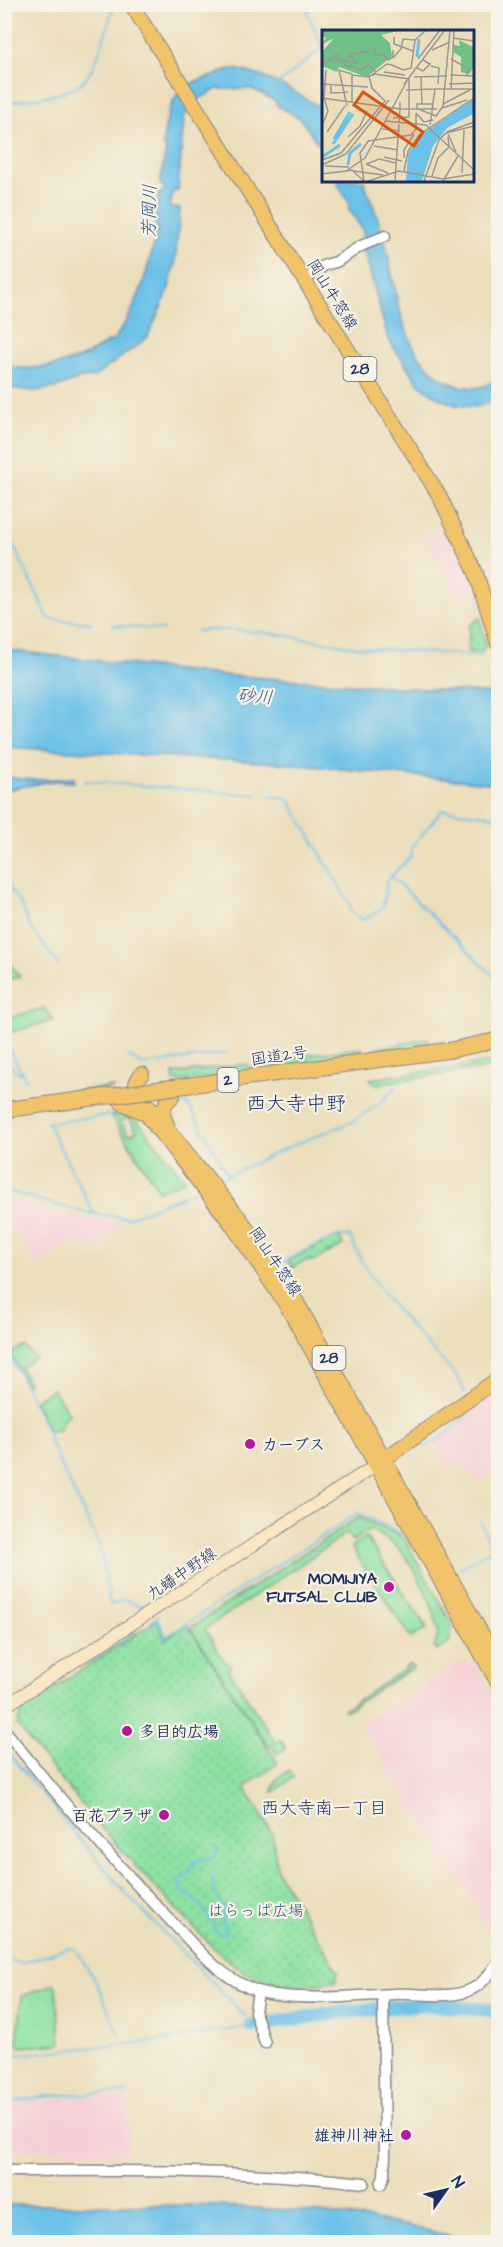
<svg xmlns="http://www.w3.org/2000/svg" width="503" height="2247" viewBox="0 0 503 2247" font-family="'Architects Daughter','Klee One',sans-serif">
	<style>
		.built { fill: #f6cfd6 }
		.grass { fill: #8ce1a3; stroke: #548880; stroke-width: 1.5; fill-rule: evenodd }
		.park { fill: url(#park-dots); stroke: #548880; stroke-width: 1.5 }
		.water { fill: #6cc1e8; stroke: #4478a3; stroke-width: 1.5 }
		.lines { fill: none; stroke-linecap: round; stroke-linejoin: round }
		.stream { stroke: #6cc1e8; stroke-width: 2 }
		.river { stroke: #6cc1e8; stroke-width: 14 }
		.tertiary-casing { stroke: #83868c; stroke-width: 13 }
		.secondary-casing { stroke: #83868c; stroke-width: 14 }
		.primary-casing { stroke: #83868c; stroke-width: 16 }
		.trunk-casing { stroke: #83868c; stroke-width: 17 }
		.tertiary { stroke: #fff; stroke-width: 10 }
		.secondary { stroke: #f9e7c3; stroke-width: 12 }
		.primary { stroke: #f1c36a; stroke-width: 14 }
		.trunk { stroke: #f1c36a; stroke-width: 15 }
		.trunk-bridge-casing { stroke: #83868c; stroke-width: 17; stroke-linecap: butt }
		.trunk-bridge { stroke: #f1c36a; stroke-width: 15 }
		.poi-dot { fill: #b5179e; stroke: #f7f3e8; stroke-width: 2 }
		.labels { text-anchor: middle; stroke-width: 4.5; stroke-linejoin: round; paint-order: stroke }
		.shield { fill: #f7f3e8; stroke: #5d6a87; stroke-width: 1.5 }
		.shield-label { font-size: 15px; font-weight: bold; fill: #1b2f5e }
		.street-label { font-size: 16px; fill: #1b2f5e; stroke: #f7f3e8 }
		.poi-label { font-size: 16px; font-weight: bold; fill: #1b2f5e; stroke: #f7f3e8; text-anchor: end }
		.park-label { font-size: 16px; fill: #32536c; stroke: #f7f3e8 }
		.water-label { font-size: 18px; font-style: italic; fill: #2f5480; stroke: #f7f3e8 }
		.neighbourhood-label { font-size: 18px; fill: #1b2f5e; stroke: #f7f3e8 }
		.quarter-label { font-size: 20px; fill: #1b2f5e; stroke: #f7f3e8 }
		.inset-river { fill: none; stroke: #6cc1e8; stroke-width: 3 }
		.inset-road { fill: none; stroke: #989896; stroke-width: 1.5 }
		.view { fill: #d45514; fill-opacity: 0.15; stroke: #d45514; stroke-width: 3 }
		.inset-edge { fill: none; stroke: #1b2f5e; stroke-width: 3 }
	</style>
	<defs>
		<pattern id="park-dots" width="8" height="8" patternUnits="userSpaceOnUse" patternTransform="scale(1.5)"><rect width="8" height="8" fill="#8ce1a3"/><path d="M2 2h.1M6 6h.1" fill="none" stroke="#78c18f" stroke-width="1.8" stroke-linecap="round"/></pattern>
	</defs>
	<rect width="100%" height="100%" fill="#f7f3e8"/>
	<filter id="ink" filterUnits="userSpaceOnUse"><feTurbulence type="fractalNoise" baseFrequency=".0167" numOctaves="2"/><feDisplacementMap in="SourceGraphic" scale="12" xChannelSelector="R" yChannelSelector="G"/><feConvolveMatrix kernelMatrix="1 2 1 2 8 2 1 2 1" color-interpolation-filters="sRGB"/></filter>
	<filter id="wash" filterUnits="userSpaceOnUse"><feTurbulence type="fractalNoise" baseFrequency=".008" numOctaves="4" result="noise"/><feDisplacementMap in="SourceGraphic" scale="24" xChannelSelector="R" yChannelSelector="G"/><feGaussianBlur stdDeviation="1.35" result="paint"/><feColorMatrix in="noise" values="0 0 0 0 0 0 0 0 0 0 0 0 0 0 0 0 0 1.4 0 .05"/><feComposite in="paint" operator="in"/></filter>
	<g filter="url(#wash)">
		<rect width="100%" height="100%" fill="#ebdebb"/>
		<path class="built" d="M449,526l27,64 -15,10 -37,-63z
			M13,1200l61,16 51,8 -34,25 -18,-8 -35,25 -32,-48z
			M498,1391v79l-22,13 -11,-21 -17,7 -12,-25 32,-28 1,-6z
			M466,1660l8,2 24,44v236l-138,-218z
			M84,2096h43l2,57 -84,-2 -4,-51z
			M39,2099l5,50 -39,4v-48z"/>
		<path class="grass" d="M10,964l10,13 -15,3v-14z
			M44,1008l10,12 -49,14v-15z
			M428,1039l2,8 -57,8 2,-7z
			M360,1048l5,3v5l-102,14 -1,-5 5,-5z
			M498,1061v5l-122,18 -6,-5z
			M247,1064l7,7 -80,11 -1,-8z
			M111,1087l4,1 -78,12 -1,-5z
			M125,1115l12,5 48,60 -26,11 -48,-75zM129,1118l8,13 -8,4 -9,-14z
			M25,1347l10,11 -14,9 7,16 -2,2 -15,-32z
			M53,1389l16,25 -6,5 -4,11 -10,1 -14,-31z
			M359,1517l45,21 49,87 -4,18 -12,8 -3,-4c2,-5 4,-9 4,-14 0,-20 -25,-71 -40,-85 -8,-8 -17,-13 -28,-18l-18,11 -5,-8 -142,96 19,32 7,5 -3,3 48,74 5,-3 5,8 -9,6 -6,-9 -3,1 -78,-118z
			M366,1537l61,91 -16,10 -60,-91z
			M410,1664l3,4 -68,43 -1,-2 62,-40 -1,-2z
			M290,1770l4,7 -21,15c-1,-12 8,-17 17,-22z
			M54,1984l2,2 5,58 -41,3 -3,-3 5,-48z"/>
		<path class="park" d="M480,618l6,27 -5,8 -13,-1 1,-26z
			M339,1237l4,8 -30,16h-9l-12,7 -4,-7 40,-21z
			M157,1620l8,19 22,-15 91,139 -33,24 27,46 6,40 60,98 -2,10c-28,6 -62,6 -89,-8 -25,-14 -45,-37 -65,-58 -59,-60 -113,-124 -165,-190l5,-16z"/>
		<path class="water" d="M232,69c34,4 63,23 91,40v42l-23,-33 -21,-11 -5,-7 -22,-11h-35l-18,10 -15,18 -6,74h-5l-3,16 10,2 -5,54 -7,29 -21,46 -5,4 -48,35 -13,1 -22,9 -24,4 -30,-3 -1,-22c29,5 59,0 85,-12 9,-5 16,-12 25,-14 27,-37 33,-70 44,-112l-3,-4 4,-31h4l1,-6 -4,-3 6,-36 -3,-3c4,-35 8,-60 47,-68 8,-2 14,-7 22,-8z
			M336,180h27c7,17 14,34 19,52 16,52 14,131 74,153 15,5 30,3 42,-7v19l-9,6 -14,4 -20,-2 -18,-8 -18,-13 -31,-45 -27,-100 3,-6c-5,-8 -9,-17 -16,-24l2,-4c-4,-9 -10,-16 -14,-25z
			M5,650l216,25 277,19v90l-219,-21 -274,-16z
			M5,777l28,3 41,-2v4l-22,-1 -47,9z
			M5,2205c104,0 210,-3 314,8 49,5 100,12 147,29h-461z"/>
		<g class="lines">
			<path class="stream" d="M276,86l45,-37 1,-4 -14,-30 -1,-11
				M4,103c23,-4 65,-6 81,-24 12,-11 24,-57 29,-75
				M4,526l45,93 43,4
				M113,625l50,5
				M197,631c53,-6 107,9 160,16 41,4 83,6 124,9
				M85,781l172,14
				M269,796l19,2 63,108 -1,4 11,10 12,-5 10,-8 4,-26 24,-25v-8l31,-38 45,5 11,3
				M391,876l107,104
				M4,881l18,25 7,20 30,39
				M4,1039l22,41
				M128,1056l15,9 84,-12
				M4,1060l15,13 4,1
				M175,1106l13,-2 40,71
				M47,1122l47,92
				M49,1123l68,-9
				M222,1178l69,-32 61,-24 28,-19 15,-15
				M4,1190l78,22 46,6 64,-26
				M283,1262c22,-11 42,-24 67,-26 22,56 69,98 108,142l7,14
				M4,1344l43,86 3,12 49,103 11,58 2,2 12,-6 18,8
				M424,1447c16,-5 29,-20 42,-31v-6l32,-21
				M480,1519l12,31
				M459,1569l39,-24
				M157,1617l9,20 192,-124 43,21
				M151,1622l7,-6
				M85,1664l51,-33
				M4,1748l124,148 118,121
				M212,1877l1,13 12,19 -4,11 5,7 -1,7 -8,-1 -2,-3v-6c-8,-4 -10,-13 -16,-20 -6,-8 -15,-8 -20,-17l1,-7 9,-7 6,-12 19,-4 3,-5 -2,-6
				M4,1959l17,4 47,-15 8,1 26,44 11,29 7,12
				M4,2056l153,-15 95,-15
				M4,2103l43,-7 81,-4"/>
			<path class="river" d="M252,2026l75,-12 96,-10 75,7"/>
		</g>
	</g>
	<g filter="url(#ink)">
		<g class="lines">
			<defs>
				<path id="tertiary" d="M305,280l20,-15 11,-3 25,-16 24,-10
					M4,1729c53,67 108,131 167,192 25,26 51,59 87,70 33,11 99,5 135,3 28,-2 66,9 88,-11 7,-6 12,-14 17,-21
					M258,1991l-3,21 10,31
					M4,2171c121,-1 240,-1 360,12
					M381,2184l3,-8 1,-22 -2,-159"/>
				<path id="secondary" d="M4,1707l372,-242"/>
				<path id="primary" d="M131,4l308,491 37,78 22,71
					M142,1074c-13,13 -4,26 4,40l87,112 54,80 211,377
					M122,1103l22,10
					M150,1107l91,113 55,81 202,362
					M167,1124c-7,-12 -4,-20 6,-28
					M377,1464l121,-85"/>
				<path id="trunk" d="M451,1050l47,-10"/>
			</defs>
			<use href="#tertiary" class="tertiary-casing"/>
			<use href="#secondary" class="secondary-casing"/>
			<use href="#primary" class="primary-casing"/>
			<use href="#trunk" class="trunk-casing"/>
			<use href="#tertiary" class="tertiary"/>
			<use href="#secondary" class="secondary"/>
			<use href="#primary" class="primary"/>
			<use href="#trunk" class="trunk"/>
			<defs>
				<path id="trunk-bridge" d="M4,1110l447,-60"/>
			</defs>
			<use href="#trunk-bridge" class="trunk-bridge-casing"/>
			<use href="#trunk-bridge" class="trunk-bridge"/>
		</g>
	</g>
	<g class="poi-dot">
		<circle cx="250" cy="1444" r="6"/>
		<circle cx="389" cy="1587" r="6"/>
		<circle cx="127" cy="1731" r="6"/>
		<circle cx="164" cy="1815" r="6"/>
		<circle cx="406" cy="2135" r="6"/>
	</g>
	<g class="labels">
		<g class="shield">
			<rect x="343.5" y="357" width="33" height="24" rx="4.5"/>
			<rect x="217.5" y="1068" width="21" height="24" rx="4.5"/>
			<rect x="312.5" y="1346" width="33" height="24" rx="4.5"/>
		</g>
		<g class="shield-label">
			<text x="360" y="374">28</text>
			<text x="228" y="1085">2</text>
			<text x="329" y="1363">28</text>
		</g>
		<g class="street-label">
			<text transform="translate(333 294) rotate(58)" y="6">岡山牛窓線</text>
			<text transform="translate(279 1055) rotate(-8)" y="6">国道2号</text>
			<text transform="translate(276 1261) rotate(56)" y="6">岡山牛窓線</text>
			<text transform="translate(181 1573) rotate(-34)" y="6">九蟠中野線</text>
		</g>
		<g class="poi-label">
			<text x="262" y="1450" text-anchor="start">カーブス</text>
			<text x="377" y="1584">MOMIJIYA<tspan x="377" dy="18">FUTSAL CLUB</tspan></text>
			<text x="139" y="1737" text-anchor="start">多目的広場</text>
			<text x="152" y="1821">百花プラザ</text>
			<text x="394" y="2141">雄神川神社</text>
		</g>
		<g class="park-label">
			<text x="256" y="1916">はらっぱ広場</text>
		</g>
		<g class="water-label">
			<text transform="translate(149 211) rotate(-89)" y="6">芳岡川</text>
			<text transform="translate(255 696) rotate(5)" y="6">砂川</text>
		</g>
		<g class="neighbourhood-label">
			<text x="324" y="1814">西大寺南一丁目</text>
		</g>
		<g class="quarter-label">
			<text x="296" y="1110">西大寺中野</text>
		</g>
	</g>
	<g transform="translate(322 30)">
		<rect width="152" height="152" fill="#ebdebb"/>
		<path d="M0,0h80l-21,5 9,8 2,13 -25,21 -28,-10 -2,5 -15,-6v-14l12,-14 -11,6 3,-7h-4zM137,10l14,7v22l-4,5 -8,-2v-15l-8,-5 1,-7 6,1z" fill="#71bf89"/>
		<path d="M151,69v15l-26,14 -14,18 -11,35h-16l2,-28 13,-18z" fill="#6cc1e8"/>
		<path class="inset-river" d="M95,27l2,-18M12,109l16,-27M11,114l20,-30M0,127l18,-12M26,135l2,-12 11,-9"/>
		<path class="inset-road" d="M72,7v7l19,7M131,8l21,3M51,17l3,8h8l4,5 5,-3v-7M110,20l18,-8M71,28l8,-9 2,-10 12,1M96,29l22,-29M129,29l18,10 -3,7M34,31l-8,-6 22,-4M21,34l19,6 6,-5 8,7M0,35l7,-6 4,1 2,-5 4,1 -2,4 21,3M70,35l11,5 8,-2M109,36l8,2 -1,16M95,38l6,3 7,-7 -7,-4M89,39l4,-29 11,-10M62,42l21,3M52,44l35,5v38l-16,1M30,45l17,2 18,-13 5,1M128,45l24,1M92,47l33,-1M99,47l1,27M0,54l46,3M9,54v9l17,-1M82,54l41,-54M127,54l25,-1M84,60l29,-1M129,60l3,-60M0,68l78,11 -5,72M78,72v7h37M121,74l27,-14M25,76l-8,-36 13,4v28M120,78l25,-8M96,79l18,7 7,-10 7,-76M110,79l3,-20h39M95,80v-6h16M94,83l8,9 9,-2M63,91l41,4 48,45M108,95l3,-20M0,96l6,-15 -4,-13 2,-28M60,99l18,2M5,102l18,-26M125,102l27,-10M126,104l8,18M34,105l29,-34 -13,-13 -3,-12 5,-1M26,107l12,-11 7,-15M46,111l43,-6 5,-6v-16M52,116l24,4M62,127l18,4M82,128v-8l10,-16M0,130l19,-7 16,-19M44,134l22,9M45,134l12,-5 17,4M0,135l24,-11 43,-54M3,136l24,1M24,141l6,-1 12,11M32,141l29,4M82,141l4,-20 11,-16 55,-37M140,143l2,-43M0,144l24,-3 19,-13 42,-77M110,146l6,-18 11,-11 -1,-10M42,151l-4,-28 9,-13M46,151l31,-10 44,8 31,-5M102,151l15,-41 7,-7 28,-7M121,151l15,-25"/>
		<path class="view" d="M41,62l60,40 -9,14 -60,-41z"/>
		<rect width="152" height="152" class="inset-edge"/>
	</g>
	<rect width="503" height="2247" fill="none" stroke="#f7f3e8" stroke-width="24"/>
	<g transform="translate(446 2190) rotate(56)" stroke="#f7f3e8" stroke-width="4.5" paint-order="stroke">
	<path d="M0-4.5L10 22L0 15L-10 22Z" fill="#1b2f5e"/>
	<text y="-9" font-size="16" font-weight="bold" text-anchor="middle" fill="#1b2f5e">N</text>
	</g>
</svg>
